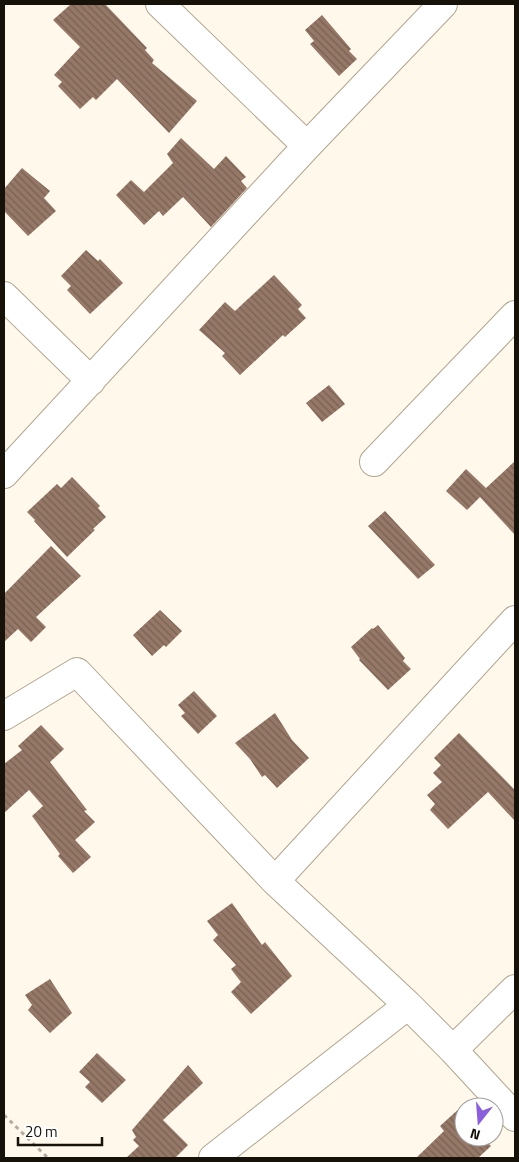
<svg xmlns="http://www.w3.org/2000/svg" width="519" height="1162" viewBox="0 0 519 1162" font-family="'Titillium Web',sans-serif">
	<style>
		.building { fill: url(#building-back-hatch) }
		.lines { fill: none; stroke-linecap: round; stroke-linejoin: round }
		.minor-casing { stroke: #b0a590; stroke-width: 30 }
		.path { stroke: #b4aea2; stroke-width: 3; stroke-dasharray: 4 4; stroke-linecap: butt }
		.minor { stroke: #fff; stroke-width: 28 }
	</style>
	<defs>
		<pattern id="building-back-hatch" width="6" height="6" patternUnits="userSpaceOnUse" patternTransform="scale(1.25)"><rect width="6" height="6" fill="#957867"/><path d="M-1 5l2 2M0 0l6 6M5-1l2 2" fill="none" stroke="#796153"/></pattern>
	</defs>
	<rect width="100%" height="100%" fill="#fff8eb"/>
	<path class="building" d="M71,4h34l42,44 -2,2 9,10 -2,3 45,38 -28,32 -52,-54 -21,21 -3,-3 -13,12 -22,-23 4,-4 -8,-7 26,-28 -27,-27z
		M322,15l29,34 -2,2 8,8 -18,17 -29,-32 4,-3 -9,-11z
		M181,138l33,31 12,-13 20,21 -5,4 6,7 -36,39 -28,-30 -20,19 -4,-5 -15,14 -28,-30 15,-15 13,12 29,-29 -6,-9z
		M22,168l28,23 -6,7 12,13 -28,25 -24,-25v-22z
		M86,250l12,11 2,-2 23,24 -33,31 -23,-24 4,-4 -10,-10z
		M274,275l28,30 -4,4 8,9 -21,19 -2,-2 -43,40 -18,-19 3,-3 -26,-23 26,-28 10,9z
		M329,385l16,19 -23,18 -16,-19z
		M515,461v74l-35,-38 -13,13 -21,-19 20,-22 20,19z
		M72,477l28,29 -2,2 8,9 -13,12 2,1 -28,27 -33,-36 1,-1 -8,-8 30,-28 4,4z
		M385,511l50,54 -17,14 -50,-53z
		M51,546l30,30 -45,41 10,10 -15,15 -13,-13 -14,13v-48z
		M160,610l22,21 -16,16 -2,-2 -12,11 -19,-21z
		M378,625l27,33 -2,3 8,8 -23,21 -29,-30 1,-1 -9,-12 21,-19 1,1z
		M194,691l23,25 -19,18 -17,-18 4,-3 -7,-8z
		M275,713l17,27 17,18 -32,30 -12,-13 -3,2 -12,-18 -15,-16z
		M41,725l23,24 -14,13 37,48 -3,1 11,11 -20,18 16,17 -18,16 -15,-17 2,-2 -28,-38 11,-10 -14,-16 -25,23v-49l18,-14 -4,-4z
		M459,733l56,57v31l-27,-29 -40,37 -18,-19 5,-6 -8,-9 15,-13 -9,-9 8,-8 -7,-7z
		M232,903l30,42 3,-3 27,34 -41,38 -20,-22 10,-10 -10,-13 5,-4 -23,-25 5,-5 -11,-14z
		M50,979l22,34 -22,20 -22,-23 4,-5 -7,-10z
		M97,1053l29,27 -24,23 -17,-16 5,-5 -11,-10z
		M188,1065l15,18 -40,37 25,25 -13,13h-49l13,-12 -6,-6 3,-3 -4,-7z
		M461,1107l2,2 1,-1v29h27l-4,5 4,4 -13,12h-62l28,-27 -4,-5z"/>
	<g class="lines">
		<defs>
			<path id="minor" d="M160,4l147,142
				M4,296l87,85
				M374,462l141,-147
				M4,474l303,-328 136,-142
				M4,716l73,-44 198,209 133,124 45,45 62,67
				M275,881l240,-261
				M453,1050l62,-61
				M213,1158l195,-153"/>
		</defs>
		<use href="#minor" class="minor-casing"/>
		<path class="path" d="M4,1115l44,43"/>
		<use href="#minor" class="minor"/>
	</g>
	<rect width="519" height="1162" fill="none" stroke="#16120a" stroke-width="10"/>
	<g transform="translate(479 1122) rotate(197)"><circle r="24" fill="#ffffff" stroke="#a2a09d"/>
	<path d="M0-4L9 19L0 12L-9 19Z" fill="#8a5fd9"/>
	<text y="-8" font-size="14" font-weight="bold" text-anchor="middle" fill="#16120a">N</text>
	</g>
	<path d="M18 1137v8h84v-8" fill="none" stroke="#16120a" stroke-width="2.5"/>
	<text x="25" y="1137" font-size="15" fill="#16120a" stroke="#ffffff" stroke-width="4" paint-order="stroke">20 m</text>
</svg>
